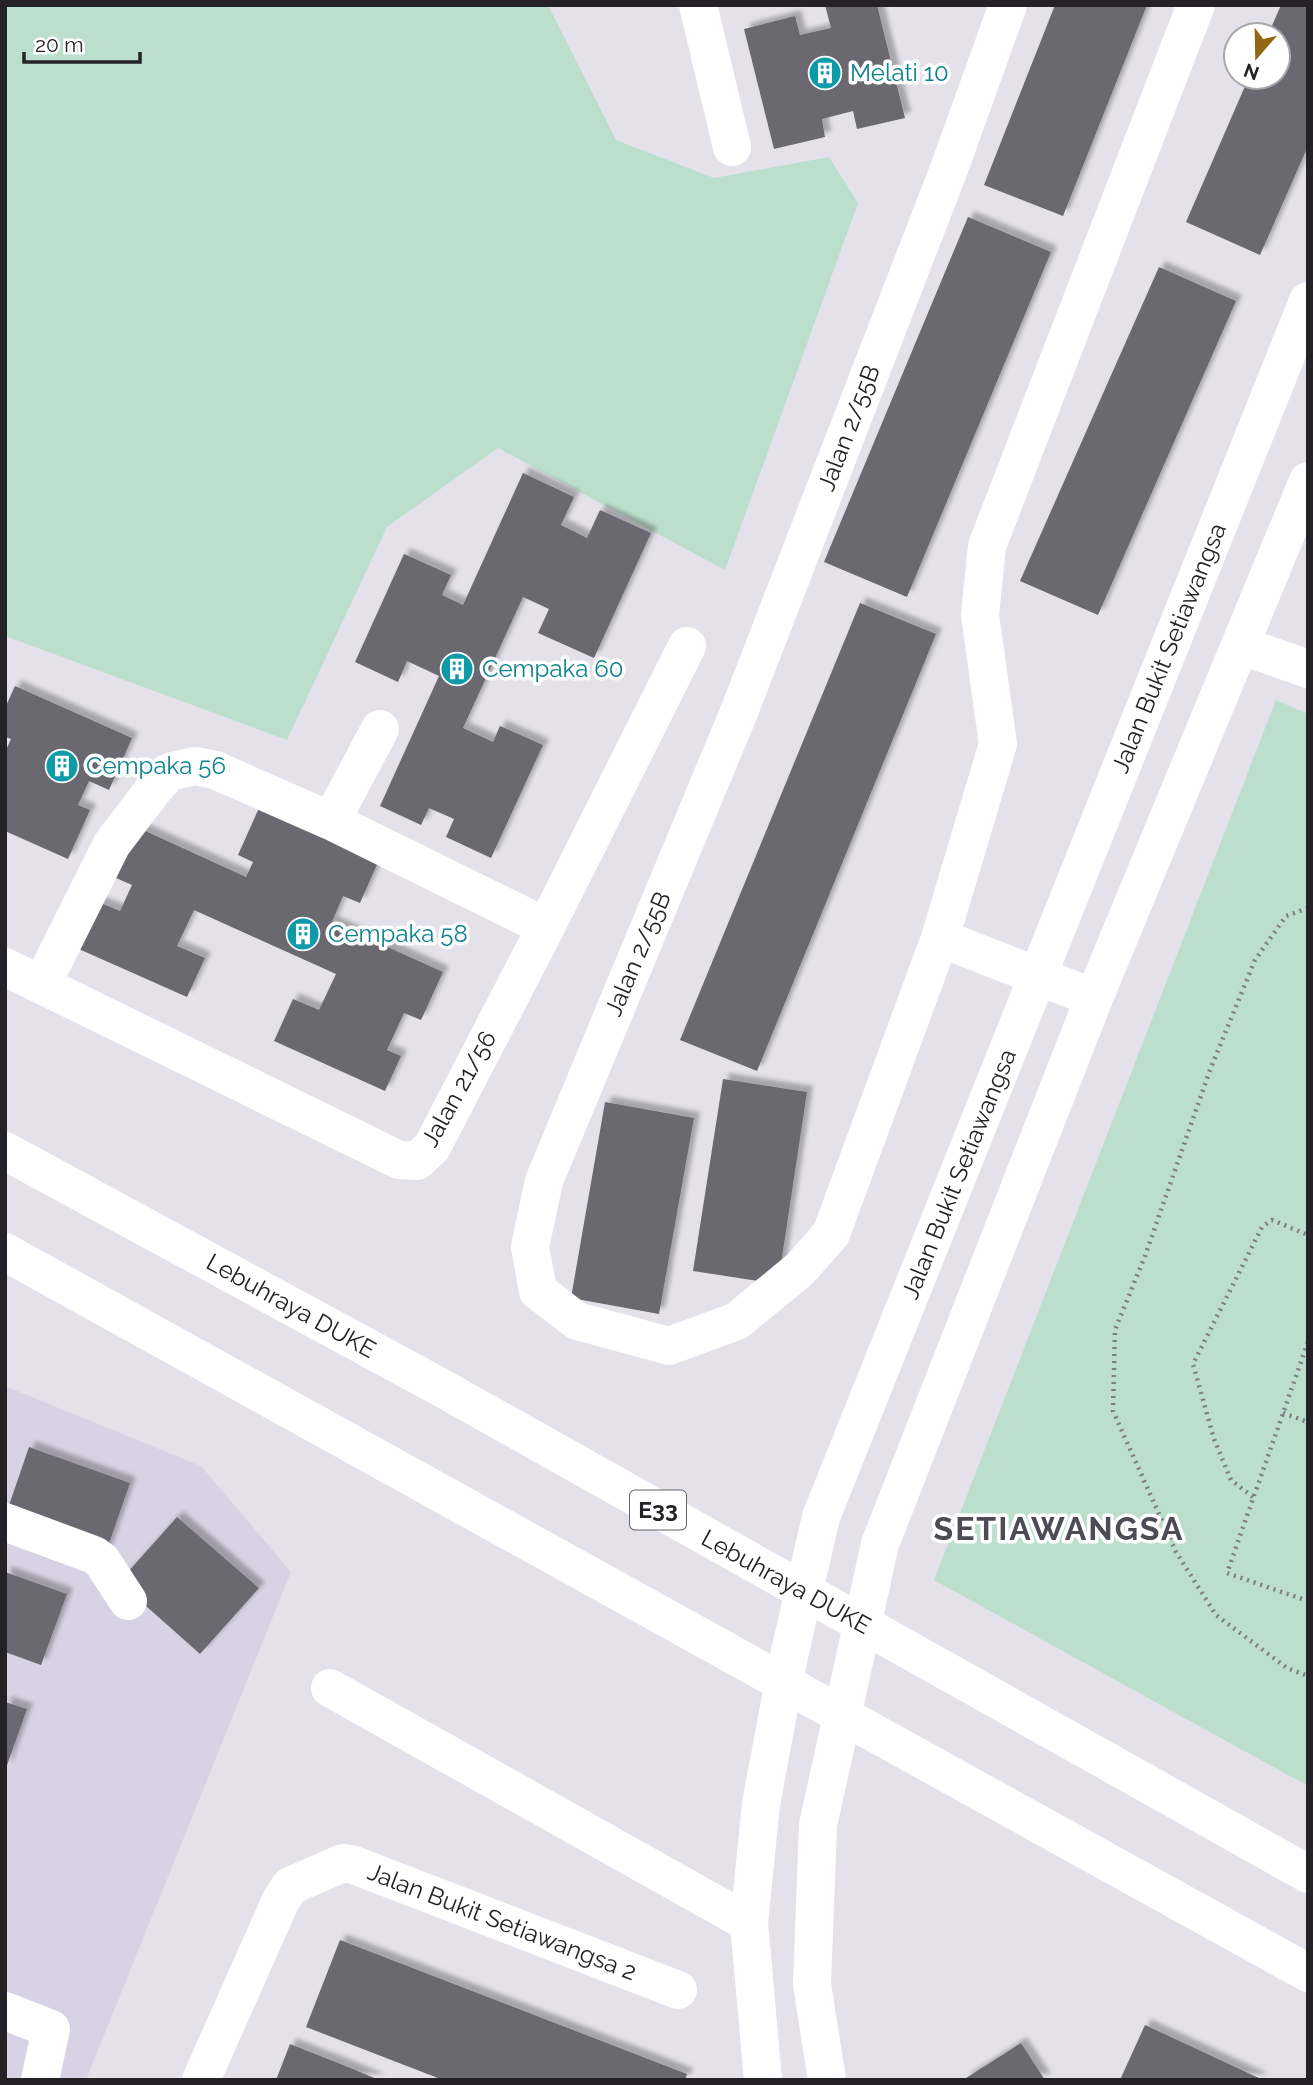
<svg xmlns="http://www.w3.org/2000/svg" width="1313" height="2085" viewBox="0 0 1313 2085" font-family="Raleway,sans-serif">
	<style>
		.built { fill: #d8d3e4 }
		.green { fill: #bcdecd }
		.building { fill: #6b6871; filter: url(#shadow) }
		.lines { fill: none; stroke-linecap: round; stroke-linejoin: round }
		.path { stroke: #7f7d84; stroke-width: 4.5; stroke-dasharray: 2 5; stroke-linecap: butt }
		.minor { stroke: #fff; stroke-width: 38 }
		.highway { stroke: #fff; stroke-width: 38 }
		.labels { text-anchor: middle; stroke-width: 7; stroke-linejoin: round; paint-order: stroke }
		.shield { fill: #fff; stroke: #666467; stroke-width: 2 }
		.shield-label { font-size: 23px; font-weight: bold; fill: #242226 }
		.culture-label { font-size: 24px; fill: #0d838f; stroke: #fff; text-anchor: start }
		.street-label { font-size: 24px; fill: #242226; stroke: #fff }
		.district-label { font-size: 32px; font-weight: bold; letter-spacing: 2px; fill: #4d4b53; stroke: #fff }
	</style>
	<defs>
		<filter id="shadow"><feDropShadow dx="6" dy="-6" stdDeviation="2" flood-color="#0004"/></filter>
	</defs>
	<rect width="100%" height="100%" fill="#e4e1eb"/>
	<path class="built" d="M5,1386l196,80 90,106 -205,508h-81z"/>
	<path class="green" d="M5,5h543l68,135 98,38 115,-21 29,46 -133,367 -227,-122 -111,79 -100,213 -282,-104z
		M1276,700l32,14v1072l-374,-206z"/>
	<path class="building" d="M825,5h52l28,113 -48,11 -4,-18 -31,8 3,18 -51,12 -30,-120 51,-13 5,19 31,-7z
		M1055,5h92l-84,211 -79,-31z
		M1281,5h27v141l-48,109 -74,-33 63,-145h29v-42h-10z
		M968,217l83,35 -144,345 -83,-35z
		M1159,267l77,34 -138,314 -78,-34z
		M523,473l51,24 -13,28 26,13 13,-28 51,23 -57,125 -56,-25 11,-24 -26,-12 -60,131 30,14 7,-16 43,19 -52,113 -45,-21 8,-18 -25,-11 -8,17 -41,-19 59,-130 -32,-15 -9,21 -43,-20 49,-108 47,21 -9,20 21,10z
		M860,603l76,31 -179,437 -77,-31z
		M15,686l117,52 -23,52 -20,-9 -11,24 12,5 -22,49 -63,-28v-79l6,-13 -6,-2v-29z
		M263,799l119,54 -22,50 -17,-7 -11,26 111,50 -22,48 -17,-7 -17,37 14,6 -16,35 -111,-50 19,-42 26,11 17,-36 -142,-64 -17,36 28,12 -18,39 -115,-51 21,-46 27,11 12,-26 -25,-11 23,-50 116,53 7,-15 -15,-7z
		M723,1079l84,13 -29,192 -85,-13z
		M605,1102l89,16 -35,196 -88,-16z
		M29,1447l101,36 -24,69 -101,-35z
		M177,1517l82,71 -59,66 -81,-72z
		M5,1572l62,22 -26,71 -36,-13z
		M5,1702l22,7 -21,59h-1z
		M340,1940l347,134 -2,6h-242l-137,-53z
		M1145,2025l71,33 47,22h-143z
		M1021,2043l24,37h-82l25,-16z
		M290,2044l58,23 31,13h-103z"/>
	<g class="lines">
		<path class="path" d="M1308,908l-22,8 -31,44 -45,110 -65,186 -30,74 -2,81 63,141 40,63 71,53 21,8
			M1308,1342l-81,231 81,28
			M1283,1413l25,9
			M1253,1497l-22,-17 -17,-41 -21,-75 69,-137 10,-7 36,15"/>
		<path class="minor" d="M698,5l34,142
			M1008,5l-59,164 -210,543 -195,469 -14,66 8,44 39,30 92,25 68,-25 63,-52 31,-35 109,-296 58,-194 -18,-129 7,-69 209,-541
			M1240,645l68,24
			M380,729l-49,92 215,106
			M940,938l154,60
			M5,967l394,193 18,1 15,-14 114,-220 141,-281
			M42,984l70,-140 41,-54 16,-18 26,-6 20,4 116,51
			M5,1522l89,33 8,6 26,40
			M330,1688l419,235
			M5,2011l46,18 -11,51
			M201,2080l80,-180 9,-14 53,-23 11,2 324,125
			M763,2080l-14,-157 12,-119 26,-139 34,-148 487,-1216
			M827,2080l-15,-96 6,-159 62,-281 214,-546 214,-517"/>
		<path class="highway" d="M5,1151l435,236 868,487
			M5,1252l1303,721"/>
	</g>
	<defs>
		<symbol id="building-disc" viewBox="-11 -11 22 22"><circle r="9.5" fill="#0f9aa8" stroke="#fff"/><path d="M-4-6H4V6H1V3H-1V6H-4ZM-2.5-4.3h1.7v1.8h-1.7ZM.8-4.3h1.7v1.8H.8ZM-2.5-1h1.7V.8h-1.7ZM.8-1h1.7V.8H.8Z" fill="#fff"/></symbol>
	</defs>
	<g fill-rule="evenodd">
		<use href="#building-disc" x="806" y="54" width="38" height="38"/>
		<use href="#building-disc" x="438" y="650" width="38" height="38"/>
		<use href="#building-disc" x="43" y="747" width="38" height="38"/>
		<use href="#building-disc" x="284" y="915" width="38" height="38"/>
	</g>
	<g class="labels">
		<rect class="shield" x="630" y="1490.5" width="56" height="39" rx="5"/>
		<g class="shield-label">
			<text x="658" y="1518">E33</text>
		</g>
		<g class="culture-label">
			<text x="850" y="81">Melati 10</text>
			<text x="482" y="677">Cempaka 60</text>
			<text x="86" y="774">Cempaka 56</text>
			<text x="328" y="942">Cempaka 58</text>
		</g>
		<g class="street-label">
			<text transform="translate(849 428) rotate(-69)" y="8">Jalan 2/55B</text>
			<text transform="translate(1169 648) rotate(-68)" y="8">Jalan Bukit Setiawangsa</text>
			<text transform="translate(638 954) rotate(-67)" y="8">Jalan 2/55B</text>
			<text transform="translate(459 1089) rotate(-61)" y="8">Jalan 21/56</text>
			<text transform="translate(959 1174) rotate(-68)" y="8">Jalan Bukit Setiawangsa</text>
			<text transform="translate(291 1306) rotate(29)" y="8">Lebuhraya DUKE</text>
			<text transform="translate(786 1582) rotate(29)" y="8">Lebuhraya DUKE</text>
			<text transform="translate(502 1922) rotate(21)" y="8">Jalan Bukit Setiawangsa 2</text>
		</g>
		<g class="district-label">
			<text x="1059" y="1540">SETIAWANGSA</text>
		</g>
	</g>
	<rect width="1313" height="2085" fill="none" stroke="#242226" stroke-width="14"/>
	<g transform="translate(1257 56) rotate(200)"><circle r="33" fill="#ffffff" stroke="#a7a7a8" stroke-width="2"/>
	<path d="M0-5L12 26L0 18L-12 26Z" fill="#926712"/>
	<text y="-10" font-size="19" font-weight="bold" text-anchor="middle" fill="#242226">N</text>
	</g>
	<path d="M24 52v10h116v-10" fill="none" stroke="#242226" stroke-width="3.5"/>
	<text x="35" y="52" font-size="21" fill="#242226" stroke="#ffffff" stroke-width="5" paint-order="stroke">20 m</text>
</svg>
